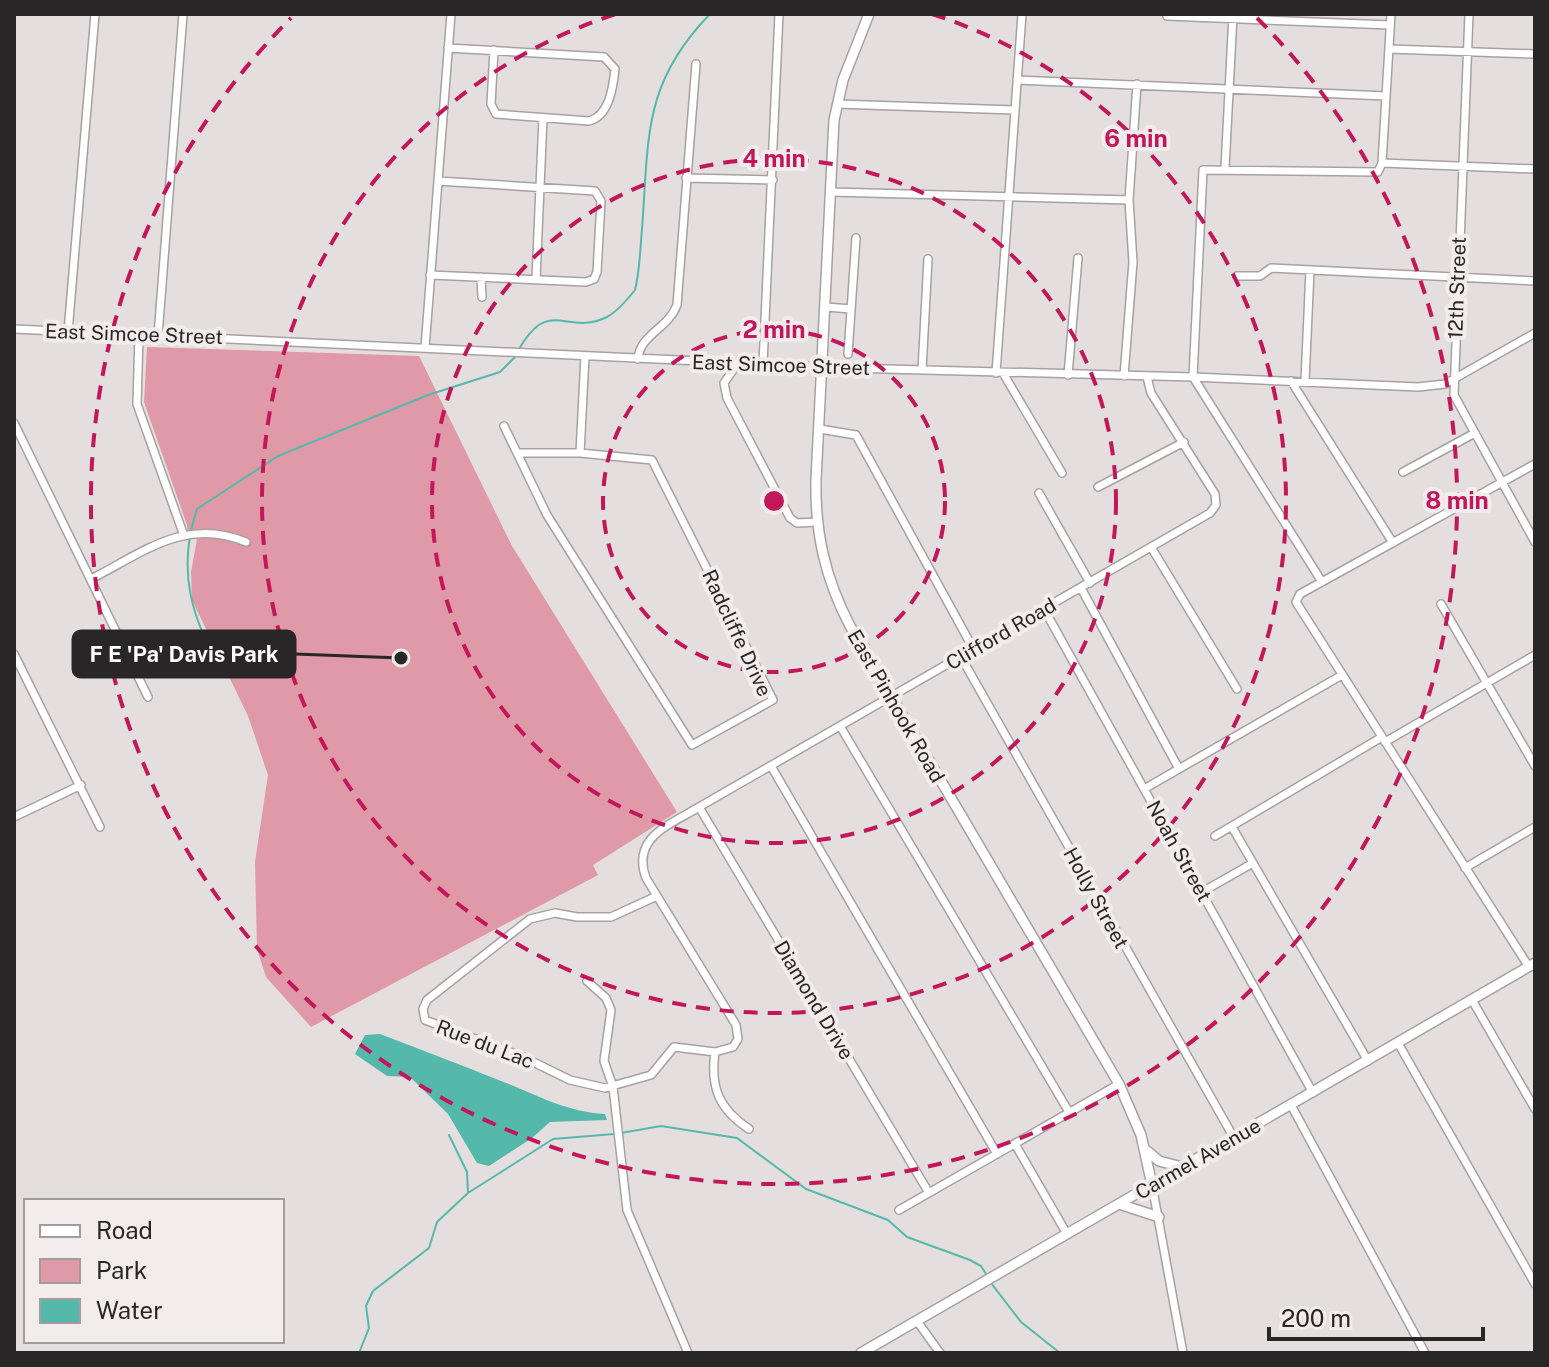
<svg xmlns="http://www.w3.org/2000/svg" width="1549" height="1367" viewBox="0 0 1549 1367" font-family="'Public Sans',sans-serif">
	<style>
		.green { fill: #e099a6 }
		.water { fill: #54b9aa }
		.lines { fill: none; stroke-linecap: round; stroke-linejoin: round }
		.stream { stroke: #54b9aa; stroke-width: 2 }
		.minor-casing { stroke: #a7a1a2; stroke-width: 10 }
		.major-casing { stroke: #a7a1a2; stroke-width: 12 }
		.minor { stroke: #fff; stroke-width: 7 }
		.major { stroke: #fff; stroke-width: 9 }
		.ring { fill: none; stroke: #c2185b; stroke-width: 4; stroke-dasharray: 14 10 }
		.labels { text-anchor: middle; stroke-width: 8; stroke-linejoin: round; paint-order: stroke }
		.street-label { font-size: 20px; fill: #282626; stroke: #f2eced }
		.centre { fill: #c2185b; stroke: #f2eced; stroke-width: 4 }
		.ring-label { font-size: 24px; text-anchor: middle; font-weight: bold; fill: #c2185b; stroke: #f2eced; stroke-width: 8; stroke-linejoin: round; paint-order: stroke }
		.leader { fill: none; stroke: #282626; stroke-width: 3 }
		.callout-dot { fill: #282626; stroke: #f2eced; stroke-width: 3 }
		.callout { fill: #282626; stroke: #282626; stroke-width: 3 }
		.callout-label { font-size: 22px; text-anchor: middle; font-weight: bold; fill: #fff }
	</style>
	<rect width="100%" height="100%" fill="#e5dedf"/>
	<path class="green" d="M147,347l272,9 93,190 165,266 -84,53 5,10 -287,152 -45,-50 -9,-28 -2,-87 13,-87 -20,-59 -56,-116 -1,-28 6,-33 -9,-1 -1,-13 -43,-123z"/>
	<path class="water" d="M380,1034c40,15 81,31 121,47 36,14 65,31 104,33l2,6 -57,2 -18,16 -43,28 -12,-3 -29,-49 -38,-37 -23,-1 -32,-22 10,-19z"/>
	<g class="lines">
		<path class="stream" d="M518,351c31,-56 48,-14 89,-34 11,-6 20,-17 28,-27 5,-20 5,-40 7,-61 7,-91 0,-145 68,-215
			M224,674c-32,-53 -48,-103 -27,-165l81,-53 150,-61 72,-23 15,-15
			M621,1133l40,-7 76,12 69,51 82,31 19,17 63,23 11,6 5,8
			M449,1135l18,37 1,21
			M991,1283l30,39 39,31
			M359,1353l10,-25 -3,-22 7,-15 56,-43 8,-26 31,-29 85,-54 61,-5"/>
		<defs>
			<path id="minor" d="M1469,14l-15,381 81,147
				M1167,16l223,9
				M448,48l156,9 11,12c-2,19 -6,47 -26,52l-93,-7 -5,-10 3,-54
				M1389,49l146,5
				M1017,80l369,16
				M837,104l177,6
				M1382,163l153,6
				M1225,168l8,-153
				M686,178l87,2
				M832,192l297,8
				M430,275l156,7 8,-3 3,-7 4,-71 -6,-10 -157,-10
				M1237,276h23l11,-8 264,13
				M481,277l1,20
				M536,279l7,-161
				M826,307l25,2
				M14,329l835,39 344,9 225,10 27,-3 90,-51
				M68,332l27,-318
				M139,335l-2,69 46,129
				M158,336l25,-322
				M425,348l26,-334
				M848,354l8,-116
				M638,359c2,-25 30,-30 39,-54l19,-241
				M738,363l-14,20 3,15 63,120 7,5 20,-1
				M763,364l16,-350
				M922,370l6,-111
				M996,373l26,-359
				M1003,373l59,100
				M1068,375l10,-117
				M1124,376l9,-114 -4,-62 8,-116
				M1291,381l102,162
				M1305,381l5,-111
				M14,423l134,274
				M504,426l43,89 145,230 81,-45 -121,-240 -72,-7h-63
				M820,429l36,6 118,215
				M580,453l5,-97
				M1403,472l70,-38
				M1098,487l86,-45
				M1039,493l51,90
				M1151,547l86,142
				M91,579c53,-27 94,-62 155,-37
				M1322,582l-129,-205 10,-207 175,2 4,-9 9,-149
				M1081,588l98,181
				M1441,604l94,162
				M1044,609l269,484
				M14,654l86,173
				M961,657l273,481
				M840,726l229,386
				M1385,742l150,-87
				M771,766l226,388
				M1144,789l198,-114
				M699,807l230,386
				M14,817l67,-32
				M1232,827l136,234
				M1215,836l167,-99
				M1465,868l70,-41
				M1202,892l51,-29
				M657,896l-46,21h-34l-22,-4 -25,6 -103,81 -4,9 2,11 98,37 47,23 35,8 46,-13 23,-28 41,5 18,-5 5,-8 -2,-14 -90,-147c-15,-41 24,-53 53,-71l511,-294 6,-8 -1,-11 -64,-101 -4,-16
				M1529,967l-233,-365 4,-8 235,-130
				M587,981l19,17 5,12 -7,51 9,26 14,123 61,143
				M1472,1000l63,109
				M1398,1043l137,241
				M715,1052c-5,36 4,57 34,77
				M1291,1105l134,248
				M1015,1144l52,90
				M1152,1185l31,168
				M899,1210l220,-126
				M917,1321l23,32"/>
			<path id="major" d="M869,14l-26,66 -9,40 -18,360c-1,53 9,98 34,146l269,458 22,51 11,50
				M1146,1150l13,11 23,6
				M1119,1204l40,13
				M861,1353l674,-390"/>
		</defs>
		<use href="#minor" class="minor-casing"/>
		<use href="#major" class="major-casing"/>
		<use href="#minor" class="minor"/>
		<use href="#major" class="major"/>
	</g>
	<g class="ring">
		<circle cx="774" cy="501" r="171"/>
		<circle cx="774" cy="501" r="342"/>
		<path d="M932 14A512 512 0 1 1 616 14"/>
		<path d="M1257 18A683 683 0 1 1 291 18"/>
	</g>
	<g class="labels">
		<g class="street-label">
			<text transform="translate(1457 288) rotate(-88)" y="7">12th Street</text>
			<text transform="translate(134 334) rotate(2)" y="7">East Simcoe Street</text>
			<text transform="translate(781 365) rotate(2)" y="7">East Simcoe Street</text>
			<text transform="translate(737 633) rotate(65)" y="7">Radcliffe Drive</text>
			<text transform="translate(1001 634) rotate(-30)" y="7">Clifford Road</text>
			<text transform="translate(896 706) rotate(60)" y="7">East Pinhook Road</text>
			<text transform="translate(1179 851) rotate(61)" y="7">Noah Street</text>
			<text transform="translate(1096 898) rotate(61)" y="7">Holly Street</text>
			<text transform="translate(814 1000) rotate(59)" y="7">Diamond Drive</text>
			<text transform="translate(485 1044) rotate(21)" y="7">Rue du Lac</text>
			<text transform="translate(1198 1159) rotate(-30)" y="7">Carmel Avenue</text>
		</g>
	</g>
	<circle cx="774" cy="501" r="12" class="centre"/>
	<g class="ring-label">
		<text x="1136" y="147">6 min</text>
		<text x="774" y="167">4 min</text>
		<text x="774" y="338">2 min</text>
		<text x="1457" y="509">8 min</text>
	</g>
	<path class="leader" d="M401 658L295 654"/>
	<circle class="callout-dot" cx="401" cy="658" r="8"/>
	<rect class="callout" x="73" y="631" width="222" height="46" rx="8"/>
	<g class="callout-label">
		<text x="184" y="662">F E 'Pa' Davis Park</text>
	</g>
	<rect width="1549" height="1367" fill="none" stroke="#282626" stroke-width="32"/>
	<rect x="24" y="1199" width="260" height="144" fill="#f2eced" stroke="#a19d9d" stroke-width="2"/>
	<rect x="40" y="1225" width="40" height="12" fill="#ffffff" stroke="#a19d9d" stroke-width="2"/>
	<text x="96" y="1239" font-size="24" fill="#282626">Road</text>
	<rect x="40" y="1259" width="40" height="24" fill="#e099a6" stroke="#a19d9d" stroke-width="2"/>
	<text x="96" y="1279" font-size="24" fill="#282626">Park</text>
	<rect x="40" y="1299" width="40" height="24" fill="#54b9aa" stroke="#a19d9d" stroke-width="2"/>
	<text x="96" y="1319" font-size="24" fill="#282626">Water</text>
	<path d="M1269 1327v12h214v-12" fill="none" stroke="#282626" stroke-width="4"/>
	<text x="1281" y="1327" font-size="24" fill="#282626" stroke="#f2eced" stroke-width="6" paint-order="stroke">200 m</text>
</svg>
